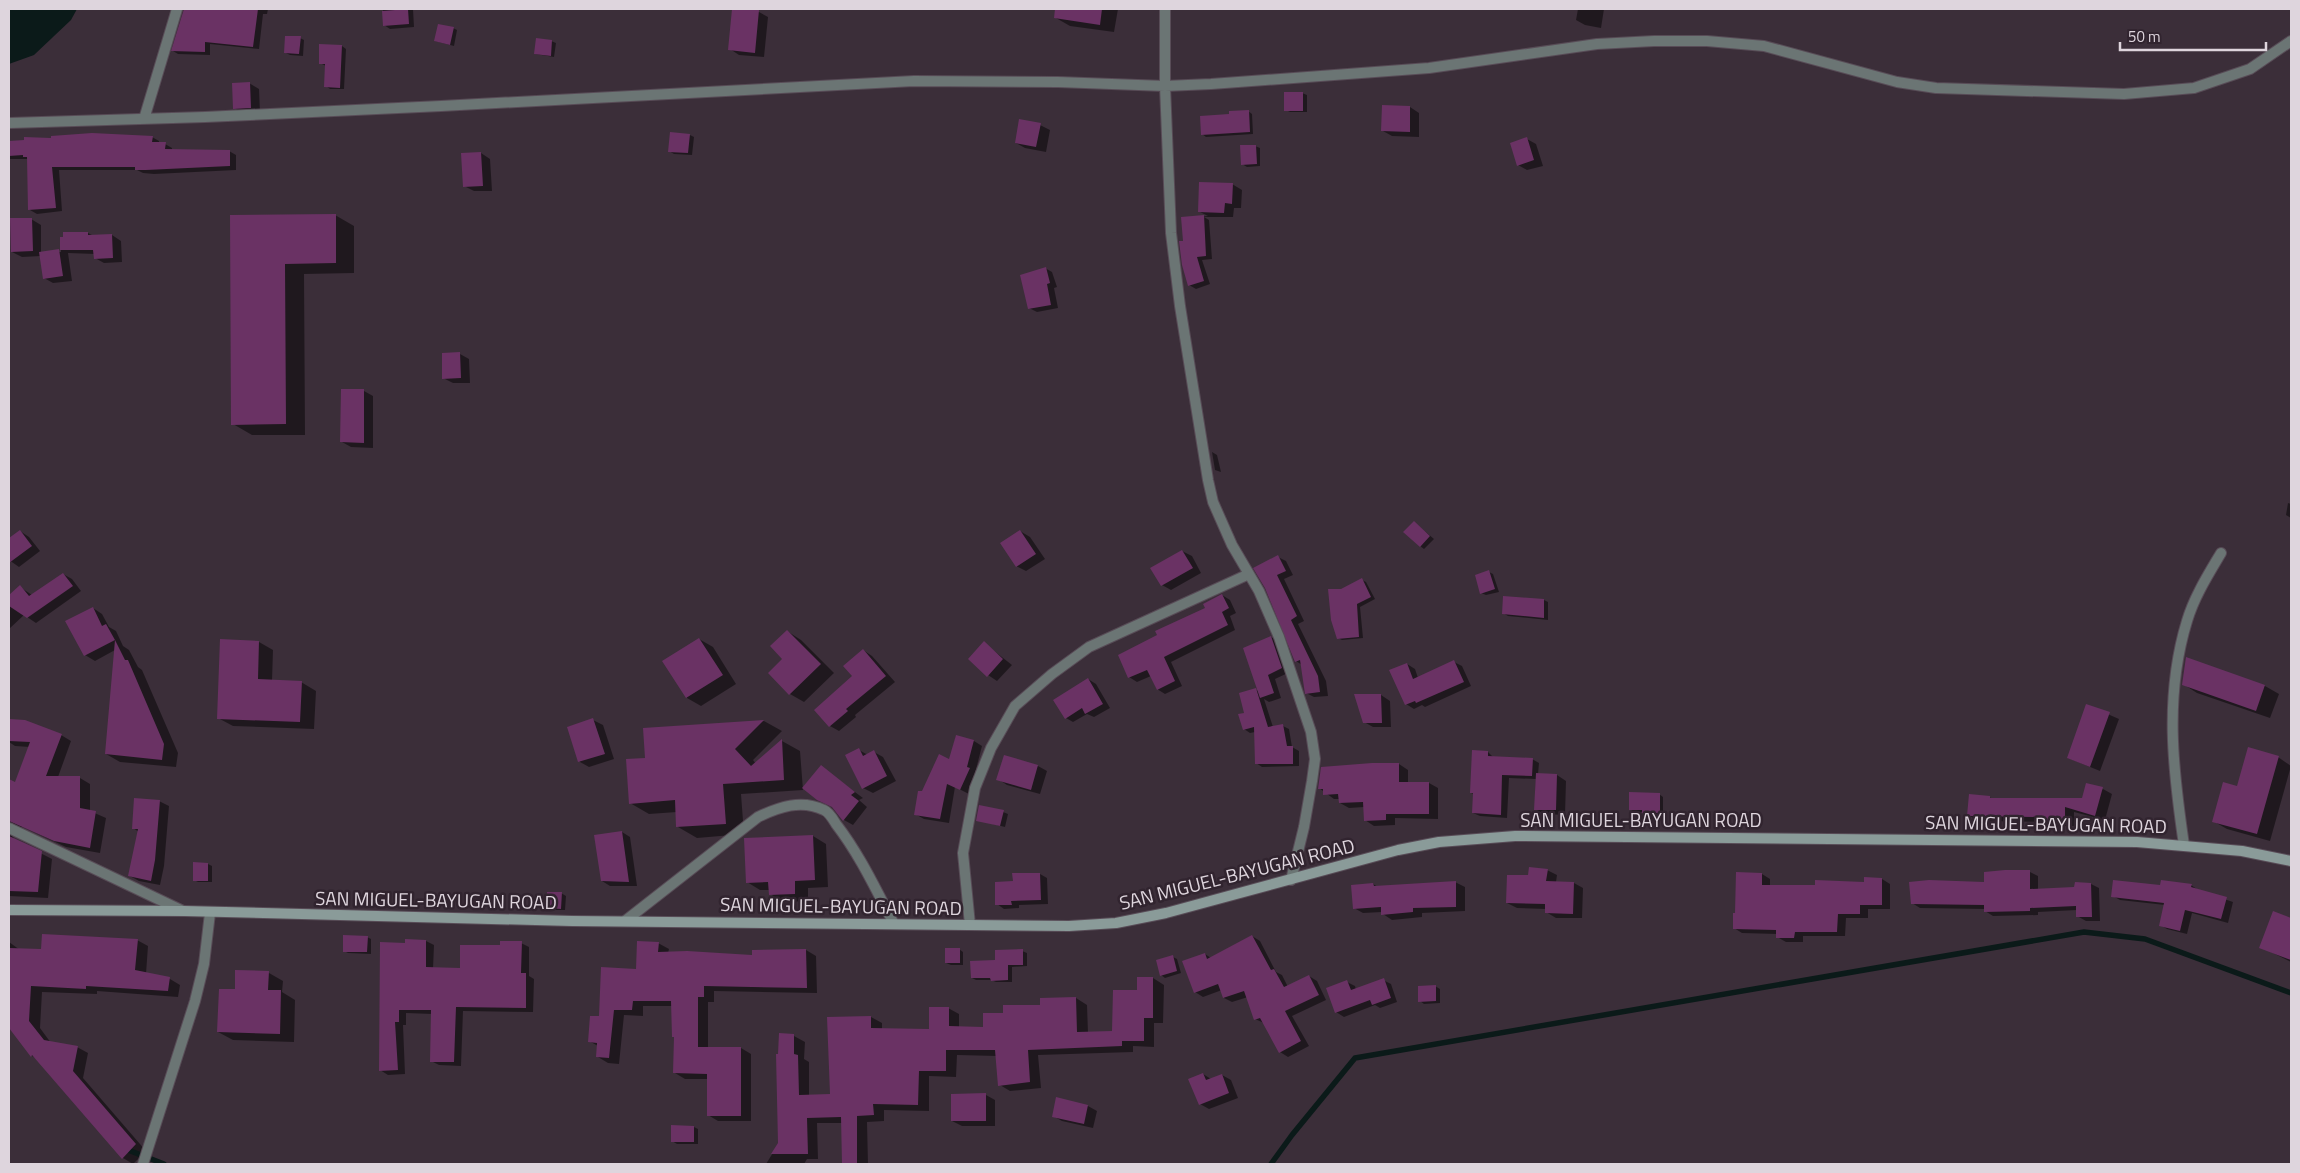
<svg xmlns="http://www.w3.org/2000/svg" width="2300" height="1173" viewBox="0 0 2300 1173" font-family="'Titillium Web',sans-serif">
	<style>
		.water { fill: #0b1a19 }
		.shadow { fill: #0007 }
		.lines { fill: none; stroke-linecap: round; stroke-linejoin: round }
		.stream { stroke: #0b1a19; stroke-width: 5.5 }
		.building { fill: #6a3264 }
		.minor-casing { stroke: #584c57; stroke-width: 12 }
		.secondary-casing { stroke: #584c57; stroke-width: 12 }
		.minor { stroke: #6b7574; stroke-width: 10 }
		.secondary { stroke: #8a9b99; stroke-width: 10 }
		.labels { text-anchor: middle; stroke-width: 5; stroke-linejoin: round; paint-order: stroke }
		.street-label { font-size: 19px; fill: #ded5dd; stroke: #31242f }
	</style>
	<rect width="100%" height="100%" fill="#3b2e39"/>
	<path class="water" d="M9,9h68l-6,11 -37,35 -25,9z"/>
	<path class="shadow" d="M196,9h72l-1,5h-4l-4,35 -49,-5v11l-32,-1 -5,-3 22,-31z
		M383,9h30l1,18 -24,2 -6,-4z
		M734,9l25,3 9,5 -4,40 -25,-2 -9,-6z
		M1057,9h61l-4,23 -44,-6 -14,-8z
		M1578,9h26l-3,19 -16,-3 -9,-5z
		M453,28l4,2 -3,16 -19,-5z
		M300,38l4,2 -1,16 -13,-1 -4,-2z
		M551,41l5,2 -2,14 -19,-3z
		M320,46h22l4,3 -2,40h-14l-4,-3v-20l-6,-3z
		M249,83l10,6 1,24h-16l-10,-5z
		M1302,93l5,2v17h-17l-4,-2z
		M1384,107h26l9,6v24l-27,-1 -9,-5z
		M1248,111l4,3 1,20 -47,3 -4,-3 28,-19z
		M1040,125l10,5 -4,22 -21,-4 -9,-5z
		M690,135l4,2 -2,18 -18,-1 -5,-3z
		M152,137l7,4v2l6,1 7,4v2l57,1 7,4v15l-82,4 -11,-1 -6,-3h-78l3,41 -25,3 -7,-4 -2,-51h-19v-17z
		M1527,139l9,5 7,22 -16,4 -9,-5z
		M1255,146l5,2v18l-13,1 -5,-3z
		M481,153l9,6 2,32h-18l-10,-5 -1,-32z
		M1232,184l10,6 -1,18h-7l-1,9h-29l5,3 3,39 -10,1 8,24 -14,5 -7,-4 -6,-67 25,-2 -8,-4z
		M335,215l19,11v47l-50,1 1,161h-53l-19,-11 -2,-208z
		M31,219l10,6v28l20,-1v-14h3v-5h24l6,3 18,-1 9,6 1,21 -18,1 -9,-5v-4l-27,-1 4,28 -19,2 -9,-5 -3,-22 -19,1 -10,-5z
		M1045,268l7,4 5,15 -3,1 4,20 -21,4 -8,-4z
		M460,354l9,5 1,24h-17l-10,-5z
		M342,391h22l9,5v52l-22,-1 -9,-5z
		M1212,452l5,3 4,17 -6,-2z
		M2288,503l3,1v14l-5,-3z
		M1414,522l20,17 -10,10 -4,-3z
		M20,531l9,6 11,14 -21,16 -10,-7v-20z
		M1020,531l10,6 15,22 -19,12 -10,-5z
		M1182,551l10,5 9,17 -30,17 -9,-5z
		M1278,557l8,4 7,14 -9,4 20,42 -6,3 28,57 2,15 -14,1 -8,-4 -4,-28 -6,-4 -30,-73z
		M1489,572l4,2 6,18 -13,3 -5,-2z
		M63,574l9,5 9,12 -45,32 -12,-8 -15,14v-33l11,-9 12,8z
		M1362,580l4,2 9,17 -15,8 3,31 -21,2 -4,-2 3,-48z
		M1222,595l8,5 6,13 -6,3 5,14 -64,32 11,24 -17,8 -8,-5 -6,-13 -14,6 -8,-5 29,-41 49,-28z
		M1544,600l4,2v18l-40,-4 -5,-3z
		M93,608l9,6 7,13 7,4 7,15 6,4 9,17 4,3 36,83 -2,14 -56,-5 -14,-8 9,-104 -20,11 -10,-6 -18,-33z
		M787,631l14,9 33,33 -30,29 -14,-8 -21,-21 15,-14z
		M1271,637l8,5 11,30 -15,7 6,19 -12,4 -5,-3 9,28 10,-1 6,3 3,18 7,4v15l-37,1 -6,-4 -1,-31 -5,1 -6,-4 2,-16 10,-23 3,1z
		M699,639l14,8 23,37 -35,22 -14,-8 -23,-37z
		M259,642l14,8 -1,31 29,1 15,9 -2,38 -81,-3 -15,-8z
		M984,643l28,22 -15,16 -9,-6z
		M863,650l9,6 23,26 -40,33 1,2 -17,14 -9,-5 24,-49z
		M2187,659l78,27 14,8 -9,24 -73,-25 -14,-9z
		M1454,662l8,4 9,20 -46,21 -3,-2 -8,4 -8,-5 1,-40 8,5 3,9z
		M1088,679l8,5 14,24 -16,9 -7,-3 -14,8 -7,-4z
		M1381,695l9,6 1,26h-18l-9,-5 -8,-26z
		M2087,705l32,14 -19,52 -32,-13z
		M16,720l45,15 10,6 -13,36 22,1 10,6v27l16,7 -6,35 -34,-6 -43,-20 -10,3 -1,6 3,4 37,19 -4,39 -39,-2v-111l7,-1 14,-37 -15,-1 -6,-4v-9z
		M593,720l10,5 11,34 -25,8 -9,-5 -12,-35z
		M764,721l18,10 -29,29 3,4 26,-23 18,10 3,39 -62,4 3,40 -47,4 -19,-11 -1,-15 -28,2 -19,-11 16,-44 -2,-30z
		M956,736l18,5 8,5 -7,27 3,1 -9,20 -14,-7 -6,36 -25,-4 -9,-5 8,-21 27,-33z
		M859,750l9,5 6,-3 9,5 13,24 -23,12 -10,-5z
		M1488,752l6,6 38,1 7,4 -1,11 19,1 9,6 -1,34 -21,-1 -9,-5 1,-30 -27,-1 -2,40 -27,-2 -7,-3 1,-19 -3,-1z
		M2278,757l13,9 -21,75 -43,-12 -14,-8 25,-34z
		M1399,764l9,6v13h21l9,5v31l-43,-1v7l-21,1 -9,-6 -1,-13 -15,1 -9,-5v-4h-6l-15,-11z
		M1038,766l9,5 -7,23 -33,-9 -9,-6z
		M821,767l42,31 -4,2 8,7 -14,18 -9,-5z
		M2103,789l9,5 -7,26 -31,-8v14h-20l-7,-4 -69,-1 -10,-6 21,-18 4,2h90z
		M1659,794l4,3v18h-16l-4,-3h-9l-4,-3z
		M159,801l10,5 -5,60 -4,19 -21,-4 -9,-5 9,-44 -6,-4z
		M1003,812l5,2 -3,13 -28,-7z
		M622,832l8,5 7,49h-27l-8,-5z
		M813,836l13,8 2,43 -20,1v13l-24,1 -14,-8v-4h-10l-13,-8z
		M208,864l4,2v16h-14l-4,-2z
		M1547,870l10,5 -1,7 18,1 9,5 -1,30h-26l-10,-6v-3l-29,-1 -10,-5 22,-26z
		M2030,872l8,4v14l38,-2 15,-4 8,4 1,33h-14l-9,-5v-6l-39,2v3l-45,1 -8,-5v-2l-65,-1 -8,-5z
		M1040,874l7,4 1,26 -29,1v3l-15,1 -7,-5z
		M1762,874l8,5v7h46l49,-3 17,-4 8,5v25h-22v9h-22l-1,18h-42v6h-17l-9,-5v-3l-35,-1 -8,-5z
		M1455,882l10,5v24l-43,2v4l-30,3 -9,-6 -1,-2 -19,1 -9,-5 19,-24 5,3z
		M2191,885l7,5 35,12 -5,21 -36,-10 -5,21 -20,-5 -7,-4 5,-20 -45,-5 -7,-4z
		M561,893l5,3 -1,14h-13l-4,-2z
		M2274,913l17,6v43l-30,-15z
		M1252,936l8,5 16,31 6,3 6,12 21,-11 8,5 9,19 -34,16 17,30 -21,11 -8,-5 -16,-29 -9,-4 -7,-22 -16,5 -8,-4 -2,-8 -19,7 -8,-5 10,-38 6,4z
		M367,937l4,2v15l-23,-1 -4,-2z
		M137,940l11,6 -2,28 24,5 10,6 -2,12 -81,-6v3l-55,-2 -2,36 11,15 26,4 11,6 -5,25 63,73 -13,13 -10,-6 -86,-99 -5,-3 -23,-61v-53l11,8h22z
		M406,941h20l8,4 -1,24 28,1 60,-27 8,4v29l5,3 -1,33 -70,-1 -2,55 -22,-1 -8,-4 1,-47 -26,-1v12h-3l2,49 -17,1 -8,-5z
		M658,943l11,6 -1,4 85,3 53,-6 10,6 1,37 -103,-2v11h-6v46h33l10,6v67h-33l-10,-6v-36h-23l-10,-6v-35l-2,-32h-30v10l-19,-1 -5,49 -11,-1 -10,-6v-11l-9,-5 11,-23z
		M959,949l4,3v13h-12l-5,-2z
		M1022,951l5,2v13l-15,1v15h-16l-5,-2h-15l-4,-2 24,-17z
		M1173,957l4,2 4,14 -16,5 -4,-3z
		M269,973l14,8 -1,11 13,8 -1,42 -61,-2 -15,-8 18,-42z
		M1153,978l11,7 -1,38h-9v24l-21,-1v6l-95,3 3,33 -31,3 -10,-6 -3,-29 -40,-1 -1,22 -27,-1v35l-45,-1v11l-17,1 1,42 -25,-1 -1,-40h-25l1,36h-11l-3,5h-38l13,-21 15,-107 11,6 -1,17 5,3v34h22l40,-79 11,6v7h48l18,-22 11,6v13l25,1 20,-14 72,-16 11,7 1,28h26l24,-42z
		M1383,980l8,4 6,18 -17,6 -5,-3 -31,12 -8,-5 11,-30 8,4 1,4z
		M1435,986l5,3v14l-16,1 -4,-3z
		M1203,1074l8,5 11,-4 9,5 7,18 -29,11 -9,-5z
		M986,1095l9,5v26h-33l-10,-5z
		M1088,1106l9,5 -4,17 -31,-7 -9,-5z
		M694,1127l4,2v15h-21l-5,-3z"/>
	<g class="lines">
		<path class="stream" d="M123,1148l41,16
			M1271,1164l21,-29 63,-77 729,-126 61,7 146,54"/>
	</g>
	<path class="building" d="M184,9h74l-5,38 -48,-5v10l-34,-1z
		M408,9l1,15 -26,2 -1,-15z
		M732,9l27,1 -4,43 -27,-3z
		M1055,9h47l-2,16 -46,-7z
		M438,24l16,3 -4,18 -16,-4z
		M285,36h16l-2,18 -15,-1z
		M536,38l16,2 -1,16 -17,-2z
		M319,44l23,1 -2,43 -16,-1 1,-23h-6z
		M250,82l1,26 -18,1 -1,-26z
		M1284,92h19v19h-19z
		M1382,105l28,1v26l-29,-1z
		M1249,110l1,22 -49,3 -1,-19 29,-2v-3z
		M1019,119l22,4 -5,24 -21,-4z
		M670,132l20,2 -2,19 -20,-1z
		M92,133l61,3 -1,6h14l-1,7 65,1v16l-84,4h-11v-3h-83l4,41 -28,2 -1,-53h-4v-2l-14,1v-15l15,-1v-3l27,1v-2z
		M1527,137l7,23 -17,6 -7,-23z
		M1240,145h16l1,19 -16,1z
		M481,152l2,34 -20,1 -2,-34z
		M1199,182l34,1 -1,21 -7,-1 -1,10 -26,-1z
		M336,214v49l-51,1 1,160 -55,1 -1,-210z
		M1204,215l2,41 -9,1 7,24 -16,5 -6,-21 -3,-24h4l-2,-24z
		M10,218h22l1,33 -22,1z
		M63,232h25v3l24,-1 1,24 -19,1 -1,-9h-33v-13h3z
		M59,249l4,27 -20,3 -4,-27z
		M1046,267l4,16 -3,1 4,21 -23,4 -8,-34z
		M460,352l1,26 -19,1v-26z
		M341,389h23v54l-24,-1z
		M1414,521l16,15 -10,11 -17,-15z
		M20,530l12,16 -23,17v-25z
		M1020,530l16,24 -20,13 -16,-24z
		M1182,550l11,18 -32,18 -11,-18z
		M1278,555l8,16 -9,4 20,41 -6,4 27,56 2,16 -15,2 -5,-34 -5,2 -30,-74 -12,-20z
		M1489,570l6,19 -15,5 -5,-19z
		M63,573l10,13 -46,32 -18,-12v-11l11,-10 9,11z
		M1362,578l9,19 -14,7 2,33 -22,2 -6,-19 -3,-31h13z
		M1222,594l7,14 -7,4 6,13 -64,32 11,24 -18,9 -10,-20 -19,8 -10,-23 39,-20 -2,-4 50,-23 -2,-4z
		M1503,596l41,3v19l-42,-4z
		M93,607l9,19 4,-2 9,16 -31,16 -19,-35z
		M787,630l34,34 -32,31 -21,-22 14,-14 -12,-13z
		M1271,636l11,32 -14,7 6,18 -14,5 -17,-50z
		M699,638l24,37 -37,23 -24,-37z
		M220,639l39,2 -1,38 44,2 -2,41 -83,-3z
		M115,640l10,20h3l36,84 -2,16 -57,-6z
		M984,641l19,18 -16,18 -19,-18z
		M863,649l23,27 -40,33 2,2 -19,16 -15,-17 38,-34 -9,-10z
		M2186,657l79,28 -9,26 -74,-26z
		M1454,660l10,22 -48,21 -1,-2 -10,4 -16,-35 18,-7 6,16z
		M1088,678l15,26 -18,10 -3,-6 -17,11 -12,-19z
		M1256,688l12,39 15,-3 4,22h6v18h-38l-1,-37 -11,3 -5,-16 6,-1 -5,-20z
		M1354,694h27l1,29h-19z
		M2086,704l24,8 -20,55 -23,-9z
		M593,718l12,36 -27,8 -11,-35z
		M9,719l16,1 37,14 -16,42h34v32l16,3 -6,37 -36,-7 -45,-20v-42l6,3 15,-40 -21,-1z
		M764,720l-29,29 16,17 31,-27 2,41 -61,4 3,40 -50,3 -1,-27 -46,4 -3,-45 19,-1 -2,-30z
		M956,735l18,5 -7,27 3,1 -10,22 -13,-6 -7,35 -26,-4 4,-24h4l17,-37 10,5z
		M2248,747l31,9 -22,78 -45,-12 11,-40 14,4z
		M859,748l4,8 11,-6 13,26 -25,13 -17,-34z
		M1472,750l16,1v5l45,2 -1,18 -30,-1 -1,40 -29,-2 1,-20h-3z
		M1004,755l34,10 -7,25 -35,-10z
		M1372,763h27v19h30v32h-43v6l-22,1 -1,-19 -24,1 -1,-9 -15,1v-6h-5l3,-22z
		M821,765l34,27 -4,3 8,6 -16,20 -11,-14 -15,-7 -15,-12z
		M1536,773l21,1 -1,36h-22z
		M2086,783l17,4 -8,29 -30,-9v14h-22v-4l-76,-1 2,-22 21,2v2h92z
		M1629,792l31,1v20h-18v-3h-13z
		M134,798l26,2 -5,60 -4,21 -23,-5 10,-47h-6z
		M979,805l25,5 -4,16 -24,-5z
		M622,831l7,51 -28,-1 -7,-46z
		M813,835l2,45 -20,1v13l-26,1 -1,-13 -22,1 -2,-45z
		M9,836l33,15 -4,41 -29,-1z
		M193,862l15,1v18h-15z
		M1529,867l19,2 -2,12 28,1 -1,32 -28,-1v-9l-39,-1 1,-28h21z
		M2005,870h25v19l44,-2 1,-5 16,1 1,34h-16v-11l-46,2v3l-46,1v-7l-73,-1 -2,-22 20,-2 55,2v-10z
		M1736,872l26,1v12h53v-5l49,2v-5l18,1v27h-22v9h-22l-1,18h-42l-1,6h-18v-8l-43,-1v-16h2z
		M1012,873h28l1,27 -30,1 1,4h-17v-23l18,-1z
		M2113,880l47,5 1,-5 31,4 -1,3 36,10 -6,22 -36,-9 -5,21 -21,-5 5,-23 -53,-6z
		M1456,881v26l-43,1v4l-32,3v-8l-28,2 -2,-24 22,-2 1,3z
		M547,892h15l-1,17 -15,-1z
		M2273,911l18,7v42l-32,-12z
		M42,934l96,5 -3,31 35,7 -2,14 -82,-5v3l-55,-3 -2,35 15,19 34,6 -5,25 63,73 -14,15 -90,-104 -1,2 -22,-29v-80l32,1z
		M343,935l25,1 -1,16h-24z
		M1252,935l19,35 3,-1 10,18 25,-12 10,20 -34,16 16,30 -22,12 -19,-35 -6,2 -10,-29 -21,7 -5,-14 -24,9 -12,-32 23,-8 2,6z
		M405,939l21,1v27l34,1v-23h40v-4h22l-1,32h5v35l-70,-1 -2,55h-24l1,-52h-32v12h-4l3,48 -19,1 1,-129 25,1z
		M637,941l22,1 -1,10 29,-1 65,4v-5l54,-1 1,39 -103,-2v11h-6v50h43v69h-34v-42l-34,-1 1,-36h-2l-1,-36h-38l-1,9h-18l-5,48 -13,-1 1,-14 -9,-1 2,-26h9l2,-49 35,2z
		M945,948h15v15h-15z
		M1023,949v16h-15v15l-17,1 -1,-3h-19l-1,-17 25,-1v-10z
		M1173,955l4,16 -17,5 -4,-16z
		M235,970l34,1 -1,19h13l-1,44 -63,-2 2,-43h16z
		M1137,977h16v41h-9v23h-22v5l-94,4 2,32 -32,4 -3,-36h-49v21h-27l-1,34 -45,-1 1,11 -17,1v47l-15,1 -1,-47 -34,1 1,36h-37l7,-11 -2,-89h2l1,-21 15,1v20l4,1 1,40 31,-1 -3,-77 44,-1v12l58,1v-22h20v19l34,1v-14h20v-8h37v-7l36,-1 1,35 35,-1 1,-41h24z
		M1384,978l7,20 -19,7 -2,-5 -35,13 -9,-25 21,-8 4,10z
		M1436,985v16l-18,1v-16z
		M1203,1073l3,7 16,-6 7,19 -30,12 -11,-26z
		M986,1093v28h-35v-27z
		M1056,1097l32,8 -4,19 -32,-7z
		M671,1125l23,1v16h-23z"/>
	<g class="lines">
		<defs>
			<path id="minor" d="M1165,9v77l6,147 9,73 28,174 5,22 19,43 27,46 20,46 32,95 4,27 -3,22 -8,46 -13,53
				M144,119l33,-110
				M9,123l196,-6 236,-11 473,-25 144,1 107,4 46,-2 218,-16 168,-24 57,-3h53l57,5 133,36 39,6 188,6 70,-6 56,-19 41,-28
				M9,828l174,83
				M2184,845c-11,-75 -20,-149 3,-224 7,-24 21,-46 34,-68
				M625,921l133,-104c21,-10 43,-18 66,-7 5,2 9,9 12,14 24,31 40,66 58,100
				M970,925l-7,-72 12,-65 16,-40 24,-42 37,-32 37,-27 160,-73
				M143,1164l52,-163 9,-37 6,-51"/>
			<path id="secondary" d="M9,910l175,1 388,10 497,5 47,-3 50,-10 232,-63 41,-8 76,-6 622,6 105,9 49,10"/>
		</defs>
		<use href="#minor" class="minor-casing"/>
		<use href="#secondary" class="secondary-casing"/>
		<use href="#minor" class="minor"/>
		<use href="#secondary" class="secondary"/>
	</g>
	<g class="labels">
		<g class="street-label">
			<text x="1641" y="827">SAN MIGUEL-BAYUGAN ROAD</text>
			<text transform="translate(2046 824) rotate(1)" y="7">SAN MIGUEL-BAYUGAN ROAD</text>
			<text transform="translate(1237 874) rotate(-14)" y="7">SAN MIGUEL-BAYUGAN ROAD</text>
			<text transform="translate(436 900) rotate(1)" y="7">SAN MIGUEL-BAYUGAN ROAD</text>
			<text transform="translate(841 906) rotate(1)" y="7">SAN MIGUEL-BAYUGAN ROAD</text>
		</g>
	</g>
	<rect width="2300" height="1173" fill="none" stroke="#ded5dd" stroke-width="20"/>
	<path d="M2120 42v8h146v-8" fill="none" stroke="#ded5dd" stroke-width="2.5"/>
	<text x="2128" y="42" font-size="15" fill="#ded5dd" stroke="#31242f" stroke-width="4" paint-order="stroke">50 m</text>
</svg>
